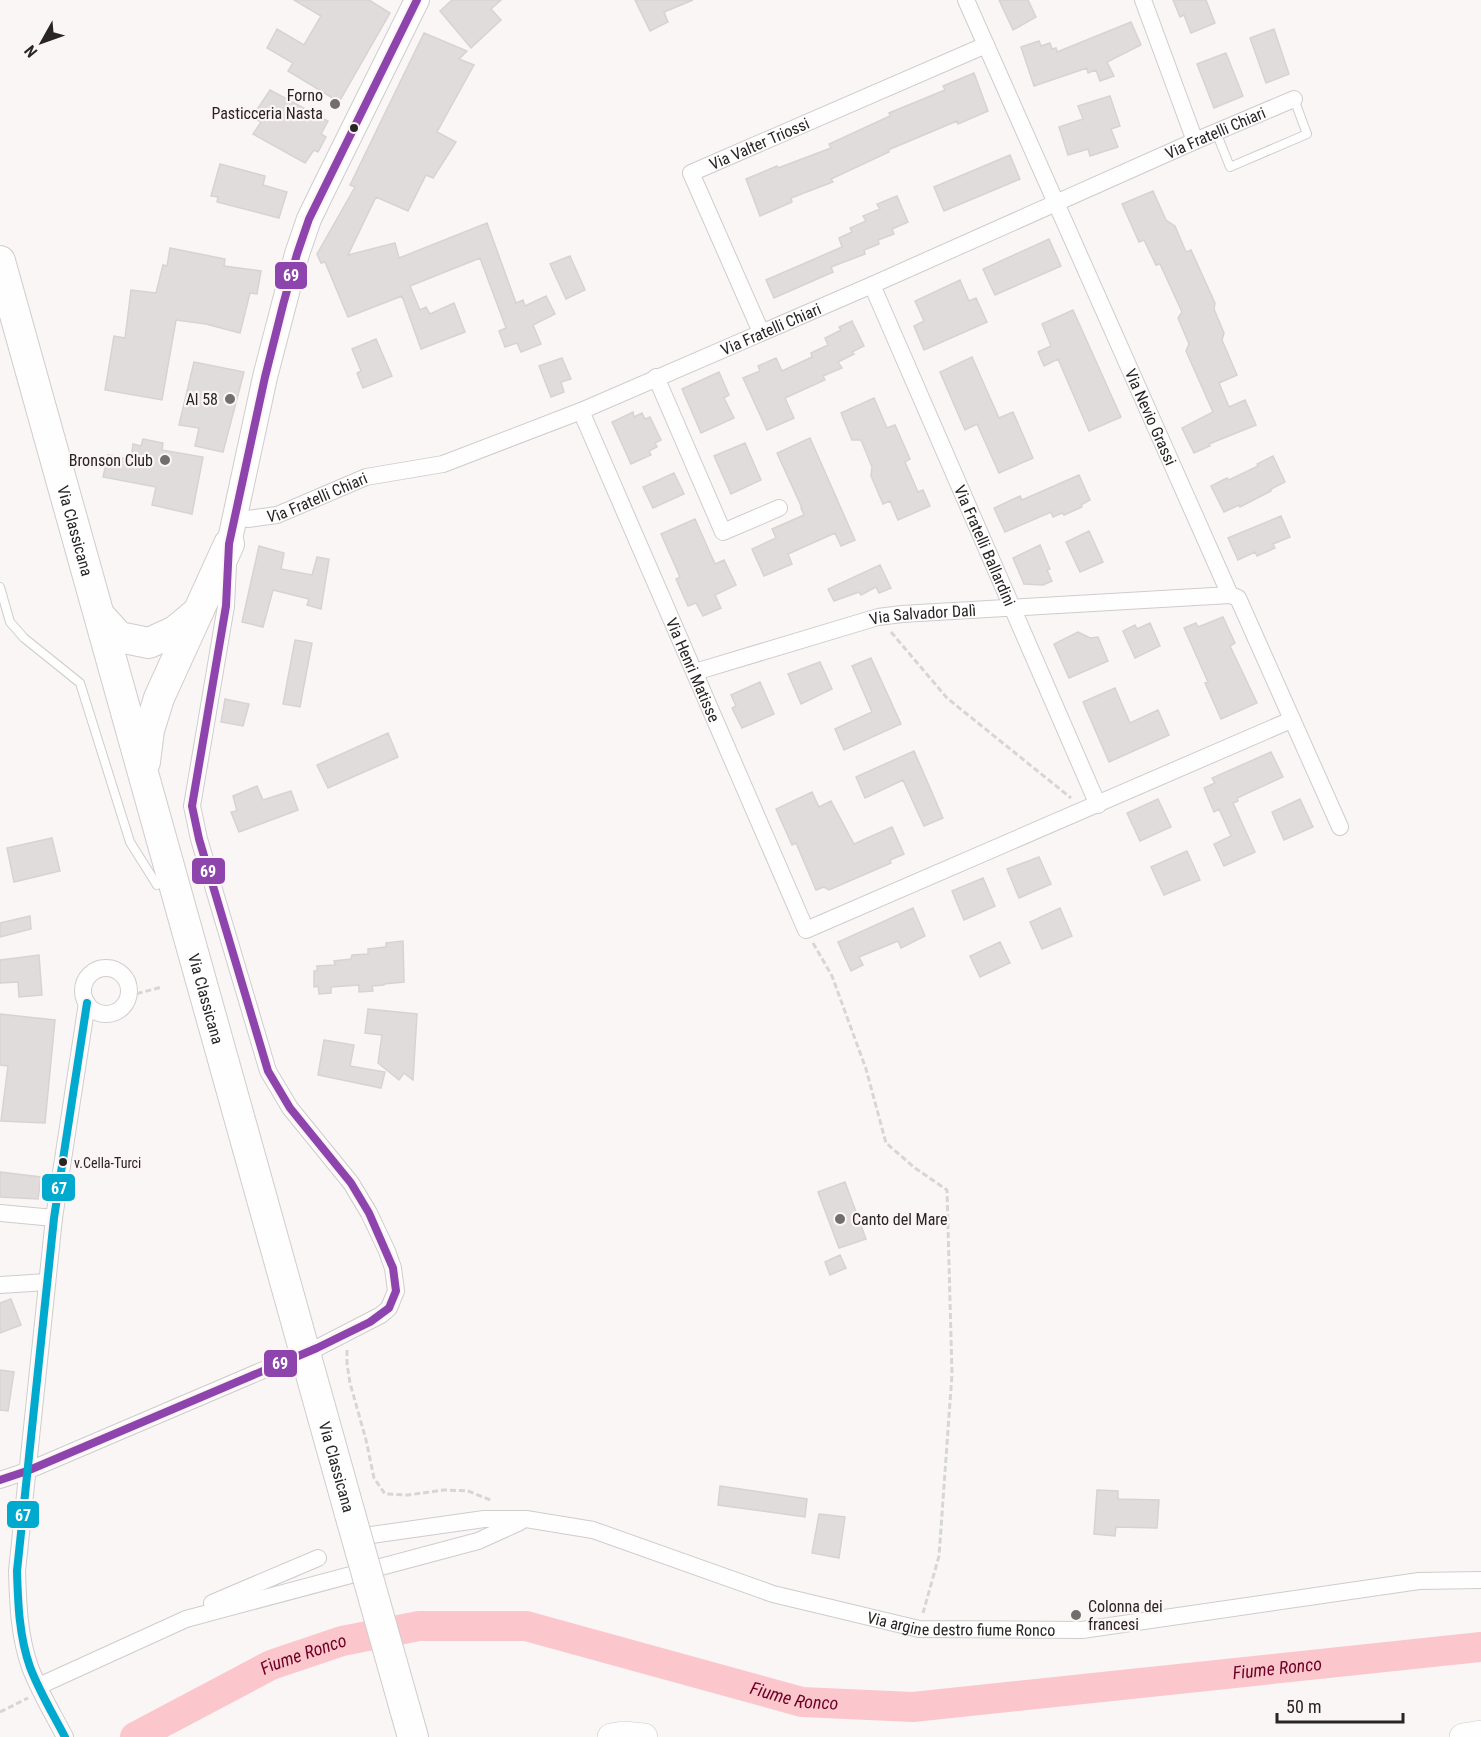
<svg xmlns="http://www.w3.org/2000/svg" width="1481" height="1737" viewBox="0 0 1481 1737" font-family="'Roboto Condensed',sans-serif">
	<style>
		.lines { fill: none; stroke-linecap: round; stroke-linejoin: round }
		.river { stroke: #fbc7cd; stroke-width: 30 }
		.building { fill: #e0dcdc; stroke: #d7d3d3; stroke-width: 1.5 }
		.street-tunnel { stroke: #d1cccc; stroke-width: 16; stroke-dasharray: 16 8; stroke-linecap: butt }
		.lane-casing { stroke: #d0cccc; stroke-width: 10 }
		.street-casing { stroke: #d0cccc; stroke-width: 18 }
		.secondary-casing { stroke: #d0cccc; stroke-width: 26 }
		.primary-casing { stroke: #d0cccc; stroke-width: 28 }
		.highway-casing { stroke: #d0cccc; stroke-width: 32 }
		.path { stroke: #d6d6d6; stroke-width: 3; stroke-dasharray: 6 3; stroke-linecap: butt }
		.lane { stroke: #fefefe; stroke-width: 8 }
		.street { stroke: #fefefe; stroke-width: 16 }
		.secondary { stroke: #fefefe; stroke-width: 24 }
		.primary { stroke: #fefefe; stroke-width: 27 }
		.highway { stroke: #fefefe; stroke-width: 30 }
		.highway-bridge-casing { stroke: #d0cccc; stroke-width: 32; stroke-linecap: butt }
		.highway-bridge { stroke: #fefefe; stroke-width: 30 }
		.bus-1-casing { stroke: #fdf4f5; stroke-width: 12 }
		.bus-2-casing { stroke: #fdf4f5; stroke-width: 12 }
		.bus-1 { stroke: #8e44ad; stroke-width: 8 }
		.bus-2 { stroke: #00a9ce; stroke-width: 8 }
		.poi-dot { fill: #726e6e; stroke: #fdf4f5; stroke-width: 2 }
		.bus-dot { fill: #282525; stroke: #fdf4f5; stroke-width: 2 }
		.labels { text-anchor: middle; stroke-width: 4.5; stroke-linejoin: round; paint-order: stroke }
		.bus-label { font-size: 14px; fill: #282525; stroke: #fdf4f5; text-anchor: start }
		.poi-label { font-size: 16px; fill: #282525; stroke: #fdf4f5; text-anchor: end }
		.street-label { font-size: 16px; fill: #282525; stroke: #fdf4f5 }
		.water-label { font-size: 18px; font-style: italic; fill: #6e0026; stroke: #fdf4f5 }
		.line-badge { stroke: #fdf4f5; stroke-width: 2 }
		.badge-label { font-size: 16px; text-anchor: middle; font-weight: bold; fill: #fff }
	</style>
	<rect width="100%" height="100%" fill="#fbf6f6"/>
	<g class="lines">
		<path class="river" id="s1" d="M135,1737l136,-72 71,-24 77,-15h107l276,76 111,5 568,-60"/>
	</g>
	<path class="building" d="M294,0h75l21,13 -51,89 -51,-31 5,-8 -26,-15 10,-19 27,16 17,-29z
		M452,0h49l-10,9 10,11 -30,28 -31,-37z
		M635,0h58l-29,12 4,10 -18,9z
		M999,0h29l8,17 -23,13z
		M1173,0h33l9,23 -24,10 -7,-18 -4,2z
		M1131,22l10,23 -34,17 7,14 -14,5 -4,-11 -8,3 -1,-5 -53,18 -13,-39 18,-6 2,5 9,-3 2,6 4,-1 1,4z
		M1274,29l15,45 -23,9 -16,-45z
		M424,33l43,18 -8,8 15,6 -37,67 19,10 -23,36 -7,-3 -18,36 -32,-14 -28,58 47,-12 4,15 88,-35 29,80 7,-3 2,6 21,-10 9,18 -22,11 8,19 -20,8 -4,-9 -12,4 -6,-16 7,-3 -26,-70 -70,28 10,24 6,-3 4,7 24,-11 11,29 -44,17 -19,-53 -54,21 -23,-55 -4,1 -4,-9 38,-67 -5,-2z
		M1226,53l17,43 -29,12 -17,-44z
		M974,73l14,38 -30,13 -1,-3 -69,29 1,2 -58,27 2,3 -42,16 1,4 -32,14 -14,-37 31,-13 1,2 53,-20 -2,-4 61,-28 -1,-3 56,-23 -2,-4z
		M270,90l58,31 -7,13 5,3 -8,15 -4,-2 -9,13 -52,-29 8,-12 -9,-5z
		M1110,96l10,30 -9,3 7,18 -28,9 -2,-7 -20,6 -9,-28 24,-8 -5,-13z
		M1010,155l10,24 -76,32 -10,-24z
		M220,164l45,12 -2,9 24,7 -8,26 -62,-16 1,-5 -7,-1z
		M1153,191l13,29 9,6 11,26 5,-2 24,53 -1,6 10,24 -2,7 15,35 -18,8 10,24 16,-7 11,25 -47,19 1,2 -16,7 -12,-25 31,-16 -27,-61 3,-7 -11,-26 4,-6 -22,-48 -4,1 -12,-25 -5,2 -17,-38z
		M897,196l11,26 -16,7 2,5 -16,6 1,4 -15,6 1,4 -34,13 2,5 -59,26 -8,-18 76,-33 -3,-9 13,-6 -2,-4 16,-7 -3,-5 17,-7 -3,-5z
		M1049,239l12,27 -66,29 -12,-26z
		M170,248l55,11 -1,7 37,5 -4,23 -7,-1 -10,40 -34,-9 -30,-4 -14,80 -57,-10 9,-54 11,2 6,-48 25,3 7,-28 4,1z
		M570,256l15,34 -19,9 -16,-35z
		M960,280l9,21 7,-3 11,24 -63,28 -10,-24 10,-5 -9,-20z
		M1073,310l48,107 -32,14 -31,-72 -14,7 -6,-14 13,-6 -9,-22z
		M852,321l12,25 -12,6 2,2 -16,8 4,6 -19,8 2,4 -40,18 9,20 -27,12 -24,-52 17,-7 -2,-5 18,-8 6,13 30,-14 -1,-4 17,-8 -3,-7 16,-8 -2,-3z
		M376,339l16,37 -29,12 -6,-15 4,-2 -9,-22z
		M972,357l27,61 14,-6 20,46 -34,15 -22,-49 -12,6 -25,-58z
		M562,358l9,21 -10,3 3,10 -13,5 -12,-31z
		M194,362l50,10 -21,80 -28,-6 4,-18 -20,-3z
		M719,372l10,23 -5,3 10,20 -33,15 -19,-44z
		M874,398l13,30 8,-3 15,34 -5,3 13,30 5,-2 7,16 -32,14 -8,-19 -7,3 -12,-28 1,-9 -11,-27h-9l-11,-27z
		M633,412l1,5 8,-4 3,6 5,-2 11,23 -6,3 2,4 -8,4 2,4 -20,9 -19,-42z
		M810,438l45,102 -14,6 -6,-13 -47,21 4,10 -28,12 -12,-27 24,-11 -4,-9 32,-14 -3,-7h1l-25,-55z
		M143,439l20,4 -1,7 41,7 -11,57 -40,-9 4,-18 -53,-10 5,-22 23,5 2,-16 8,2z
		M745,443l16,37 -30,14 -17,-38z
		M1273,456l12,26 -14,7v2l-31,16 -1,-2 -15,7 -13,-26 16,-8 2,2 29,-14 -1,-2z
		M674,473l10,21 -31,14 -10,-21z
		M1079,475l11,25 -9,5 1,2 -18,8 -2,-2 -9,4 -2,-5 -46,20 -11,-24 26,-12 2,4z
		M1281,516l9,21 -17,7 2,4 -18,8 -2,-4 -17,8 -10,-22z
		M695,519l20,45 9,-4 12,25 -21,10 6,13 -18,8 -7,-13 -8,3 -12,-27 4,-2 -19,-43z
		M1089,531l14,31 -23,10 -14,-30z
		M1040,545l10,24 -3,1 5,11 -9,4 -19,-1 -11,-26z
		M259,546l25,7 -3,16 31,6 5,-18 12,2 -8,50 -14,-4 2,-6 -36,-9 -10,37 -21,-5z
		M880,565l11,23 -12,5 -3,-6 -15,8 -2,-3 -25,9 -6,-12z
		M1223,617l12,26 -5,3 27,57 -36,16 -16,-36 3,-1 -24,-54 12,-5 2,4z
		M1150,623l10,23 -25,12 -12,-27 12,-6 2,4z
		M1078,632l12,6 8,-1 10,24 -39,17 -15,-34z
		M295,640l17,3 -12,64 -17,-3z
		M871,658l30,66 -57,26 -9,-21 37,-17 -20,-46z
		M820,662l12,27 -31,15 -13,-30z
		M760,682l14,32 -32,14 -10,-20 4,-2 -5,-11z
		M1115,688l15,35 28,-13 11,25 -60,27 -26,-60z
		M225,699l24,5 -6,22 -22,-4z
		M388,733l10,24 -70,31 -11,-23z
		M914,751l29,67 -19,8 -21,-46 -38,18 -9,-21z
		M1271,752l12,25 -46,21 1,3 -5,2 22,49 -31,14 -10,-22 17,-8 -12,-27 -5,3 -10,-24 11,-5 -3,-5z
		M257,786l6,14 28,-9 7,19 -59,22 -8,-20 6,-1 -4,-15z
		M812,792l7,15 12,-6 23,43 38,-17 12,27 -14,6 1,3 -62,27 -5,-3 -8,3 -20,-47 -4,2 -16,-36z
		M1158,799l13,28 -31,14 -13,-28z
		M1300,799l13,28 -29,13 -12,-28z
		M52,838l8,33 -46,11 -7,-34z
		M1187,851l13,29 -36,15 -13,-28z
		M1039,857l12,27 -32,14 -12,-29z
		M983,878l12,28 -31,14 -12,-29z
		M913,908l12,28 -24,12 -3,-7 -39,16 4,8 -12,6 -13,-29z
		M1060,908l12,28 -30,13 -12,-27z
		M30,916l1,13 -31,8v-14z
		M403,941l1,41 -20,2v1l-12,1 1,5 -14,1v-7l-28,2v6l-12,1 -1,-8 -4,1v-16h3v-5l18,-1 -1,-4 17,-2 1,-4 16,-1v-5l18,-2v-4z
		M1000,942l10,21 -30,14 -10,-21z
		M39,955l3,40 -23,2 -1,-15 -18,1v-23z
		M368,1009l49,5 -4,66 -9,-7 -5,7 -21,-17 4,-28 -17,-2z
		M0,1014l55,6 -10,103 -44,-2 7,-55 -8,-1z
		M324,1040l30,5 -4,21 35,6 -4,16 -63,-13z
		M0,1172l41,5 -3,22 -38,-2z
		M845,1182l21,57 -27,9 -21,-56z
		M840,1255l6,13 -16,7 -5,-13z
		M11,1299l10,26 -21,8v-30z
		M0,1370l14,2 -6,39 -8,-1z
		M720,1486l87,13 -2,18 -87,-12z
		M1097,1490l21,1v8l41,1 -2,28 -41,-1 -1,9 -21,-2z
		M819,1514l26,3 -6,41 -27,-5z"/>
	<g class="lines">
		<path class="street-tunnel" d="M275,1365l35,-15"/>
		<defs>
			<path id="lane" d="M1216,132l14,35 77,-33 -13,-35
				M0,587l10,35 14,16 56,45 50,159 27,43"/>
			<g id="street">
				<path id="s2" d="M966,0l264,595 8,3 102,229"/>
				<path d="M1143,0l52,141"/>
				<path id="s3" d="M872,285l226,520"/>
				<path id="s4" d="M761,332l-70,-159 295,-128"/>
				<path d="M656,377l67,155 56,-24"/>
				<path id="s5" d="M581,411l225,519 485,-210"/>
				<path id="s6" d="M235,516l13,3 29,-4 89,-38 77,-13 138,-53 291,-126 323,-144 99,-42"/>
				<path d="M228,564l-2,42 -34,200 7,33 69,232 22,37 61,75 18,30 18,38 6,17 3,23 -7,17 -8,7 -64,33"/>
				<path id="s7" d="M695,672l183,-55 24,-3 328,-19"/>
				<circle cx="106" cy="991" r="23"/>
				<path d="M0,1213l54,5"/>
				<path d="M0,1285l47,-3"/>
				<path d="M0,1480l27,-9 248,-106"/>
				<path id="s8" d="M357,1537l127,-18h42l67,11 180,64 146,35 163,1 337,-49 62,-1"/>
				<path d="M212,1603l106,-45"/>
				<path d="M39,1686l147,-67 292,-78 42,-19"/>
				<path d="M65,1737c-12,-23 -26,-46 -35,-70 -11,-31 -12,-64 -13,-96l37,-353 33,-215"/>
			</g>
			<path id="secondary" d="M229,544l36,-167 32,-123 12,-35 16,-33 92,-186"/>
			<path id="primary" d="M611,1737l12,-2 21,2
				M1463,1737l18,-3"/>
			<g id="highway">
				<path id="s9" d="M0,261l350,1253"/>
				<path d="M101,617l18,20 30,6 26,-12 23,-19"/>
				<path d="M145,762l4,-32 10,-32 70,-154"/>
				<path d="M405,1709l8,28"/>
			</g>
		</defs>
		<use href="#lane" class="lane-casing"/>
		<use href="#street" class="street-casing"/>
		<use href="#secondary" class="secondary-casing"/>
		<use href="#primary" class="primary-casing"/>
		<use href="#highway" class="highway-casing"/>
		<path class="path" d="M891,632l56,66 124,100
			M813,943l19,33 34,93 20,74 29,25 32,22 5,184 -13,182 -16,57
			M128,996l34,-9
			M347,1350v14l3,19 16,57 8,38 11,16 23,1 36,-5 24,1 25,10
			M0,1712l28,-14"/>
		<use href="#lane" class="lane"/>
		<use href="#street" class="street"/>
		<use href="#secondary" class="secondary"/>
		<use href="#primary" class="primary"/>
		<use href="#highway" class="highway"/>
		<defs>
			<path id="highway-bridge" d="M350,1514l55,195"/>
		</defs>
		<use href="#highway-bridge" class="highway-bridge-casing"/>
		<use href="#highway-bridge" class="highway-bridge"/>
		<defs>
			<path id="bus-1" d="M0,1480l27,-9 290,-123 53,-26 19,-14 7,-17 -3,-23 -24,-55 -18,-30 -61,-75 -22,-37 -69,-232 -7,-33 34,-200 3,-62 36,-167 18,-72 14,-51 12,-35 108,-219"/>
			<path id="bus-2" d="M65,1737c-12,-23 -26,-46 -35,-70 -11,-31 -12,-64 -13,-96l37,-353 33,-215"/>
		</defs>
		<use href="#bus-1" class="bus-1-casing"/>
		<use href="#bus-2" class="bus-2-casing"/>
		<use href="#bus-1" class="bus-1"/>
		<use href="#bus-2" class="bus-2"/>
	</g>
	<g class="poi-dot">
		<circle cx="335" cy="104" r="6"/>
		<circle cx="230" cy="399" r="6"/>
		<circle cx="165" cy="460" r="6"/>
		<circle cx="840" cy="1219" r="6"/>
		<circle cx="1076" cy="1615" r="6"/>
	</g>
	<g class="bus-dot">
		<circle cx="354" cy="128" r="5"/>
		<circle cx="63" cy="1162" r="5"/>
	</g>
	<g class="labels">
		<g class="bus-label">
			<text x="74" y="1168">v.Cella-Turci</text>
		</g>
		<g class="poi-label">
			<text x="323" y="101">Forno<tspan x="323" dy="18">Pasticceria Nasta</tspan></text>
			<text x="218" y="405">Al 58</text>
			<text x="153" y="466">Bronson Club</text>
			<text x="852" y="1225" text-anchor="start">Canto del Mare</text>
			<text x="1088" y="1612" text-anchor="start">Colonna dei<tspan x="1088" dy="18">francesi</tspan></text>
		</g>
		<g class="street-label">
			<text dy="6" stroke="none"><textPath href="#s6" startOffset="1058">Via Fratelli Chiari</textPath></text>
			<text dy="6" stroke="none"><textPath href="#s4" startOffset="248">Via Valter Triossi</textPath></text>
			<text dy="6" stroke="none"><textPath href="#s6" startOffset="572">Via Fratelli Chiari</textPath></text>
			<text dy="6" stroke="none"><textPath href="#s2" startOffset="456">Via Nevio Grassi</textPath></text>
			<text dy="6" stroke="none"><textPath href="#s6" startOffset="86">Via Fratelli Chiari</textPath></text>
			<text dy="6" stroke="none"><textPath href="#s9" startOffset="280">Via Classicana</textPath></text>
			<text dy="6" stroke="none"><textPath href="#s3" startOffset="284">Via Fratelli Ballardini</textPath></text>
			<text dy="6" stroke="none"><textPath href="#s7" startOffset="236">Via Salvador Dalì</textPath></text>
			<text dy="6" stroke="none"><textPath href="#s5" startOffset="282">Via Henri Matisse</textPath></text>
			<text dy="6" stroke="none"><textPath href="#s9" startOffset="766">Via Classicana</textPath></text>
			<text dy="6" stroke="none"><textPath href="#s9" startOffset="1252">Via Classicana</textPath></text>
			<text dy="6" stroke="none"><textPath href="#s8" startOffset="621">Via argine destro fiume Ronco</textPath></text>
		</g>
		<g class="water-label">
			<text dy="6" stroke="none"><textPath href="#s1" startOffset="188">Fiume Ronco</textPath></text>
			<text dy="6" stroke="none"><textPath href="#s1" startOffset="1178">Fiume Ronco</textPath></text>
			<text dy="6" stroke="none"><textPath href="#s1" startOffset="692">Fiume Ronco</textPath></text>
		</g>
	</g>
	<g class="line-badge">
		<rect x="274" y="261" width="34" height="29" rx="6" fill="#8e44ad"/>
		<rect x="191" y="857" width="35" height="28" rx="6" fill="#8e44ad"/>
		<rect x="41" y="1173" width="35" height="29" rx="6" fill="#00a9ce"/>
		<rect x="263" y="1349" width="35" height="29" rx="6" fill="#8e44ad"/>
		<rect x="6" y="1500" width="34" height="29" rx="6" fill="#00a9ce"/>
	</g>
	<g class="badge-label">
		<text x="291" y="281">69</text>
		<text x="208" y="877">69</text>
		<text x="59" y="1194">67</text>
		<text x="280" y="1369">69</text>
		<text x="23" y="1521">67</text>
	</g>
	<g transform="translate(42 42) rotate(230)" stroke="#fdf4f5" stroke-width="4.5" paint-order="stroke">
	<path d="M0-4.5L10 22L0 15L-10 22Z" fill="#282525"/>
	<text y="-9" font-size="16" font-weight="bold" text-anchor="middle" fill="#282525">N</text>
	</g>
	<path d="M1277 1713v9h126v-9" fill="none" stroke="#282525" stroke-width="3"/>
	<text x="1286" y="1713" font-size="18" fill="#282525" stroke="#fdf4f5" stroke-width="4.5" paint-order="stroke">50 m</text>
</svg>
